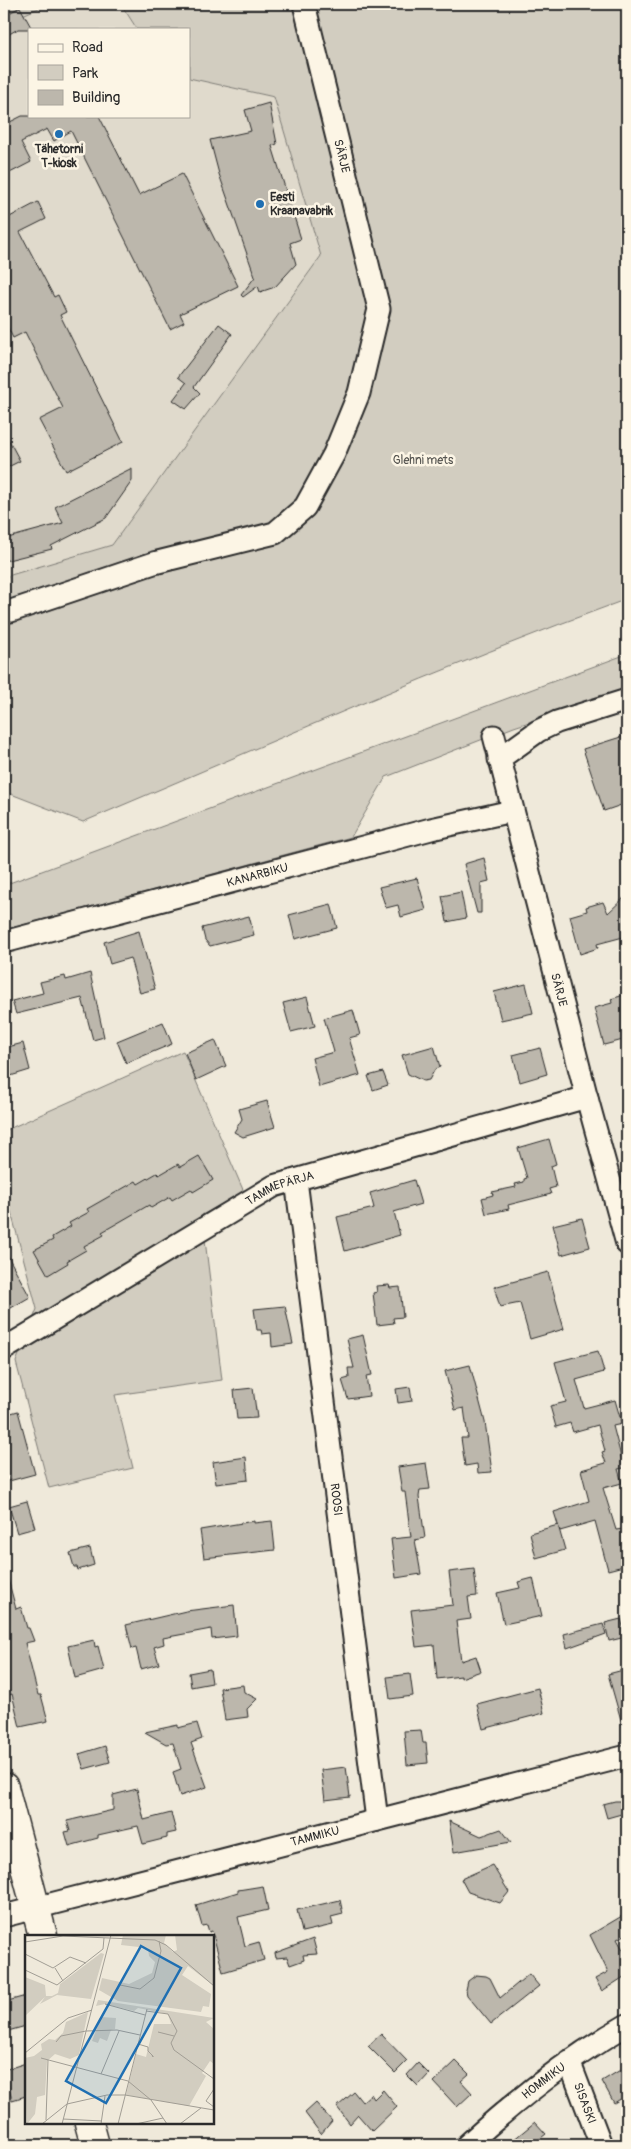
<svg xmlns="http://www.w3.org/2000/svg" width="631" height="2149" viewBox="0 0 631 2149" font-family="Pangolin,sans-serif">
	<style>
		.built { fill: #e0dacc }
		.green { fill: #d2cdc0; stroke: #7e7c76 }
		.building { fill: #bcb7ac; stroke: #2b2b2b }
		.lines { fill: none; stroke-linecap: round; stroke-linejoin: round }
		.street-casing { stroke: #2b2b2b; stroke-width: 25 }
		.secondary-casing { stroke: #2b2b2b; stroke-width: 31 }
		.street { stroke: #fcf5e5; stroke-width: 21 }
		.secondary { stroke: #fcf5e5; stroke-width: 28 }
		.poi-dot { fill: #1f6fb2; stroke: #fcf5e5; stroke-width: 2 }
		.labels { text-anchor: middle; stroke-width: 5; stroke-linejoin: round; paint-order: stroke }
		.poi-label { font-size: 12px; font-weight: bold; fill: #2b2b2b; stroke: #fcf5e5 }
		.street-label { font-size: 12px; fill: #2b2b2b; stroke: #fcf5e5 }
		.park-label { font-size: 12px; fill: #555450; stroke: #fcf5e5 }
		.inset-road { fill: none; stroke: #a19d94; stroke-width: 1 }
		.view { fill: #1f6fb2; fill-opacity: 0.15; stroke: #1f6fb2; stroke-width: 2.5 }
		.inset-edge { fill: none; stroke: #2b2b2b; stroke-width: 2.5 }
	</style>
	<rect width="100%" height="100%" fill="#efe9da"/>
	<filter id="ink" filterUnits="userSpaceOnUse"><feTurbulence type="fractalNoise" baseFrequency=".02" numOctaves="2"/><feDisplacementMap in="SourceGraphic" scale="10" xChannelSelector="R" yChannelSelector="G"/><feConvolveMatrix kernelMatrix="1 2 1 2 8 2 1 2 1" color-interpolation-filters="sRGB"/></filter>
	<g filter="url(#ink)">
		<path class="built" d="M48,4h73l16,25h-108v87h160v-38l85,19 47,159 -209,289 -108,32v-554z"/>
		<path class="green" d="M4,4h44l-44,19z
			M121,4h506v595c-184,67 -364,147 -544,223l-72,-28 -7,2v-219l108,-32 209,-289 -47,-159 -85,-19v-49h-52z
			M627,654v36l-113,37 -128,50 -35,60 -347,93v-45z
			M183,1051l61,141 -42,23 20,165 -107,15 18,73 -84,20 -33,-126 21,-53 -33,-123v-55z"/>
		<path class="building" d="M20,7l12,22h-14l-14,8v-21z
			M269,103l8,41 -5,2 29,93 -11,4 6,21 -21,23 -15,5 -2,-6 -15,11 -2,-2 14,-18 -36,-103 -9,-34 41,-9 -6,-21z
			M22,116h77l40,79 43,-21 56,112 -58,28 4,8 -14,7 -99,-198 -17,10 -7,-12 -26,13 10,20 -27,14v-51z
			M38,202l8,17 -26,13 34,65 4,-2 8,17 -6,3 63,127 -57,29 -27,-51 24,-12 -38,-76 -12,6 -9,-18v-100z
			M219,324l13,10 -38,53 6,6 -14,16 -13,-9 13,-17 -8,-6z
			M4,431l16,30 -16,8z
			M132,468v13l-26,37 -55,28 1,3 -48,12v-22l59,-16 -8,-16z
			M627,735v68l-23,8 -21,-62z
			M484,858l5,23 -8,2v30h-4l-13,-49z
			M417,878l9,32 -25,7 -3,-12 -12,3 -7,-21z
			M461,892l5,26 -19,4 -5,-26z
			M627,895v41l-30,8 1,4 -18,6 -10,-38 17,-5 -1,-4 17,-5 5,11z
			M331,904l6,24 -42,11 -6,-24z
			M249,916l5,19 -44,11 -5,-6 -3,-12z
			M139,931l16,58 -15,4 -10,-35 -20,6 -6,-22z
			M90,973l14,64 -11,3 -11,-42 -66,16 -4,-13 31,-8 -3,-11 25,-6 1,4z
			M526,984l7,29 -32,7 -7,-28z
			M627,994v39l-5,2 1,5 -19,5 -10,-37 18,-5 -1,-4z
			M307,997l8,29 -24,6 -8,-29z
			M353,1010l7,25 -11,3 11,37 -41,12 -7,-29 22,-6 -10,-34z
			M163,1022l9,22 -46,19 -9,-22z
			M215,1040l11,26 -30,14 -11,-27z
			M23,1043l7,27 -26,8v-30z
			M434,1046l6,21 -5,2 -6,11 -6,1 -15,-7 -6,-19z
			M540,1048l7,26 -27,8 -7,-27z
			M383,1072l5,13 -15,5 -5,-14z
			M267,1101l8,26 -32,10 -9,-5 8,-13 -3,-10z
			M549,1139l7,25 -5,2 5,21 -7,2 2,5 -43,11 1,4 -23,5 -4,-16 11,-3 -1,-3 24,-5 -1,-3 9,-2v-3l3,-1 -9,-30z
			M199,1156l14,24 -20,12 -2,-3 -19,11 -2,-3 -19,11 -2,-3 -47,27 2,3 -20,11 2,4 -19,11 1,2 -20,12 -14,-25 19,-10 -1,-3 19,-11 -2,-3 20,-11 -2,-3 49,-28 2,3 19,-11 2,2 19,-11 2,3z
			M414,1180l7,24 -27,8 6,23 -55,16 -8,-34 37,-9 -4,-15z
			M582,1218l8,29 -29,8 -8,-30z
			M4,1249l26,48 -26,15z
			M548,1272l16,57 -34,10 -10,-36 -20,4 -6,-20z
			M389,1285l1,3 10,-1 3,30 -10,1 1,5 -17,2 -4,-32 4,-1 -1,-6z
			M285,1306l8,38 -21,3 -1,-14 -9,1 -1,-4h-4l-3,-21z
			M363,1335l9,40 -6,1 3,20 -21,3 -6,-19 7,-2 -1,-10h6l-7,-29z
			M598,1351l6,21 -28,8 8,28 31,-8 7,24 -9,2 11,42 -6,1 4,14 -19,5 13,42 7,-1 4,15v21l-19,5 -13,-49 -35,10 -6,-19 35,-11 -8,-31 25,-7 -4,-11 3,-1 -7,-26 -25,7 -3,-9 -14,4 -6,-21 16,-4 -11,-40z
			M470,1365l15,57 7,50 -14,1 -1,-9 -12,2 -4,-28h7l-4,-30 -9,2 -10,-39z
			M410,1387l2,14 -14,2 -2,-14z
			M253,1388l4,30 -20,1 -3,-29z
			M18,1411l17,63 -26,7 -5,-19v-47z
			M246,1457l2,23 -32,4 -3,-22z
			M426,1463l4,26 -10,1 -1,7 6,41 -10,2 6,34 -25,4 -5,-39 20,-2 -6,-45h-3l-4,-25z
			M27,1501l8,27 -18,5 -8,-27z
			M254,1521v2l18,-2 3,29 -71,8 -4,-28z
			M558,1525l7,25 -29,8 -6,-25z
			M90,1548l4,17 -16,5 -1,-3h-3l-4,-14z
			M474,1569l3,27 -9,1 3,22 -15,2 5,40 15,-5 5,15 -20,7v-2l-24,3 -3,-34 -18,2 -5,-37 42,-5 -4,-33z
			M533,1578l9,38 -38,8 -7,-31 23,-5 -2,-6z
			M4,1579h4l8,30 5,-2 6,21h2l5,13 -9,2 13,52h3l7,26 -28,6 -8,-33 -3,1 -5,-18z
			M234,1605l3,31 -25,3 -1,-10 -48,9 1,6 -10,3 5,17 -18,5 -5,-21 -4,1 -6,-24 60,-14z
			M621,1619l5,18 -17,4 -4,-18z
			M603,1624l3,10 -39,14 -3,-14z
			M94,1640l1,7 3,-1 6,24 -29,8 -7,-32z
			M210,1669l2,14 -21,4 -2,-14z
			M627,1669v58h-4l-15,-53z
			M410,1674l3,22 -23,3 -3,-22z
			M243,1685l1,7 13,7 -10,10 1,8 -23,3 -5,-32z
			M538,1688l6,25 -61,16 -6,-25z
			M197,1723l5,16 -11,4 16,44 -27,9 -7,-24 8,-3 -8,-26 -7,1 -21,-12 33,-7v3z
			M421,1730l2,13h3l2,20 -21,2 -3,-34z
			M105,1746l5,16 -26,7 -5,-15z
			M346,1767l4,30 -25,3 -4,-30z
			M137,1789l7,31 27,-7 5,19 -9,2v4l-24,6 -5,-18 -40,9v3l-29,8 -4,-14 5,-1 -3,-10 46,-11v-15z
			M615,1801h6l4,12 -18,5 -4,-14z
			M449,1821l32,15 20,-7 10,13 -57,10z
			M492,1865l17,27 -9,11 -32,-11 -7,-13z
			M263,1886l5,24 -30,7 7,29 14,-4 5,18 -41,12 -11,-41 -3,1 -2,-7 -5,1 -6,-21 42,-13v-2z
			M340,1900l3,14 -12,3 2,8 -31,7 -5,-22z
			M627,1913v21l-10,5 10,18v18l-25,16 -7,-12 13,-7 -18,-37z
			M313,1939l4,15 -14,1 1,5 -14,5 -3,-8 -11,1 -1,-5z
			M529,1974l10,12 -48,38 -24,-29 -1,-5 2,-9 8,-6 10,1 4,2 10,20z
			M26,1996v30l-18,5 -4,-17v-12z
			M381,2034l26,27 -12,12 -27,-27z
			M456,2061l13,13 -8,7 11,12 -15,14 -23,-25z
			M26,2063v33l-14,4 -8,-30z
			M418,2063l11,11 -11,12 -11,-11z
			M627,2066v29l-13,8 -12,-22z
			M383,2090l14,17 -25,24 -14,-16 -8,9 -13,-17 17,-15 8,10 9,-8 3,5z
			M316,2103l16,18 -11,13 -16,-21z
			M535,2122l11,12 -14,11h-25z"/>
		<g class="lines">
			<defs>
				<g id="street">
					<path d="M11,611l143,-48 121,-30 30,-26 29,-53 25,-61 20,-84 -75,-305"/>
					<path id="s1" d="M494,736l93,362 40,146"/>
					<path d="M499,759l39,-28 19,-9 70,-22"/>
					<path id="s2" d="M4,942l427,-113 81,-18"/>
					<path id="s3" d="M296,1180l81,640"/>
					<path id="s4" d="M4,1349l270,-163 313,-89"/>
					<path id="s5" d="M4,1916l623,-160"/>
					<path id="s6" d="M569,2061l32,84"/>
					<path id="s7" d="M467,2145c49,-45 102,-87 160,-120"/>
				</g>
				<path id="secondary" d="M4,1787l39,149
					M89,2123l6,22"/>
			</defs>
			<use href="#street" class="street-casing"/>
			<use href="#secondary" class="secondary-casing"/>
			<use href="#street" class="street"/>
			<use href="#secondary" class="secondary"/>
		</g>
	</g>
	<g class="poi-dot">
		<circle cx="59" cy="134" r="5"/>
		<circle cx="260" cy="204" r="5"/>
	</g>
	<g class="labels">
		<g class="poi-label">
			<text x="59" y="153">Tähetorni<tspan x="59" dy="14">T-kiosk</tspan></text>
			<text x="270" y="201" text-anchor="start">Eesti<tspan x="270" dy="14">Kraanavabrik</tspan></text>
		</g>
		<g class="street-label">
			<text transform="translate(342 156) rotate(76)" y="4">SÄRJE</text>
			<text dy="4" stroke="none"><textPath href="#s2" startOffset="262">KANARBIKU</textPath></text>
			<text dy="4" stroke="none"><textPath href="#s1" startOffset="262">SÄRJE</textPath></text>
			<text dy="4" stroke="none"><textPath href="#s4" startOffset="320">TAMMEPÄRJA</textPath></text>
			<text dy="4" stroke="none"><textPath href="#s3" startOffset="322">ROOSI</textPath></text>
			<text dy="4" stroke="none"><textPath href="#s5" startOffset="321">TAMMIKU</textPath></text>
			<text dy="4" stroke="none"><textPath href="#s7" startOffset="100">HOMMIKU</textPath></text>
			<text dy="4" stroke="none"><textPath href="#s6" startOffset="45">SISASKI</textPath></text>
		</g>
		<g class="park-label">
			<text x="423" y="464">Glehni mets</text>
		</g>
	</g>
	<g transform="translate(25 1935)">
		<rect width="189" height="189" fill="#efe9da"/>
		<path d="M98,0h43l-2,8 9,9 4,-2 -2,-15h39v51l-26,-20 -6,9 29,19 -2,13 -6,-1 -2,6 -83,-11 -19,-11 3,-12 27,6 23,-11 3,-11 -6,-6 -1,-8 -27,-3zM76,18l3,1 -13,45 -34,-4 -17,9 5,-7 -20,19v-39l20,8 1,11h6l6,-3 2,-9zM73,65l116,18 -8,4 8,7v35l-4,-3 -8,12 4,3 -17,30 -63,-11 10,-41 10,3 8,-33h17l-3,-10 -30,-6 -4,3 -29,-7 -9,2zM63,77l-9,43 -9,4 -15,-5 -8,7 -2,34 -8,2 -2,17 -8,10 -2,-66 9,-2 8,-6 -1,-6 8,-5 6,1 8,-7 3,-11zM76,82l15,1 -1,11 -4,1 -4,11 -7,-3 -2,5 -6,-2z" fill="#d2cdc0"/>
		<path class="inset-road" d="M0,7l38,-6 92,4 11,5 48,41M0,19l28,14 17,-11 16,6M30,33l8,13M0,35l32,15 46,-36 1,-11M95,50l20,4 14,-11 7,-27 -2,-10M80,69l40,11M121,76l22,3 9,17 -6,12 3,7 40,29M133,97l16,4M31,107l5,-6 25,-5 31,-1 23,5M113,109l10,3v4l5,5v1l-1,-2M0,118l43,-35 24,-8M16,123l87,23 23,19 16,24M76,139l18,-43M189,154l-8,12 8,6M38,184l39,2M21,185l2,-60M17,189l25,-20 40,-9h18l89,15M37,189l49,-189M76,189l4,-28M93,189l29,-115M111,189l27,-6M155,189l21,-16"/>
		<path class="view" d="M116,11l40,22 -75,135 -40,-22z"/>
		<rect width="189" height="189" class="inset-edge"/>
	</g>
	<rect width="631" height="2149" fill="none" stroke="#fcf5e5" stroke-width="20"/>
	<rect x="10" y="10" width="611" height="2129" fill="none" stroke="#2b2b2b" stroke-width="2" filter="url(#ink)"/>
	<rect x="28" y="28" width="162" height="90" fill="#fcf5e5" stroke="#a8a49b"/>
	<rect x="38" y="44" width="25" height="8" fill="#fcf5e5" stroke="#a8a49b"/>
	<text x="72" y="52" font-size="15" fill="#2b2b2b">Road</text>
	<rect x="38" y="65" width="25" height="15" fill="#d2cdc0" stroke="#a8a49b"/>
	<text x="72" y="78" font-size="15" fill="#2b2b2b">Park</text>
	<rect x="38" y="90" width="25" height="15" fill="#bcb7ac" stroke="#a8a49b"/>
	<text x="72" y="102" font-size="15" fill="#2b2b2b">Building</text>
</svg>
